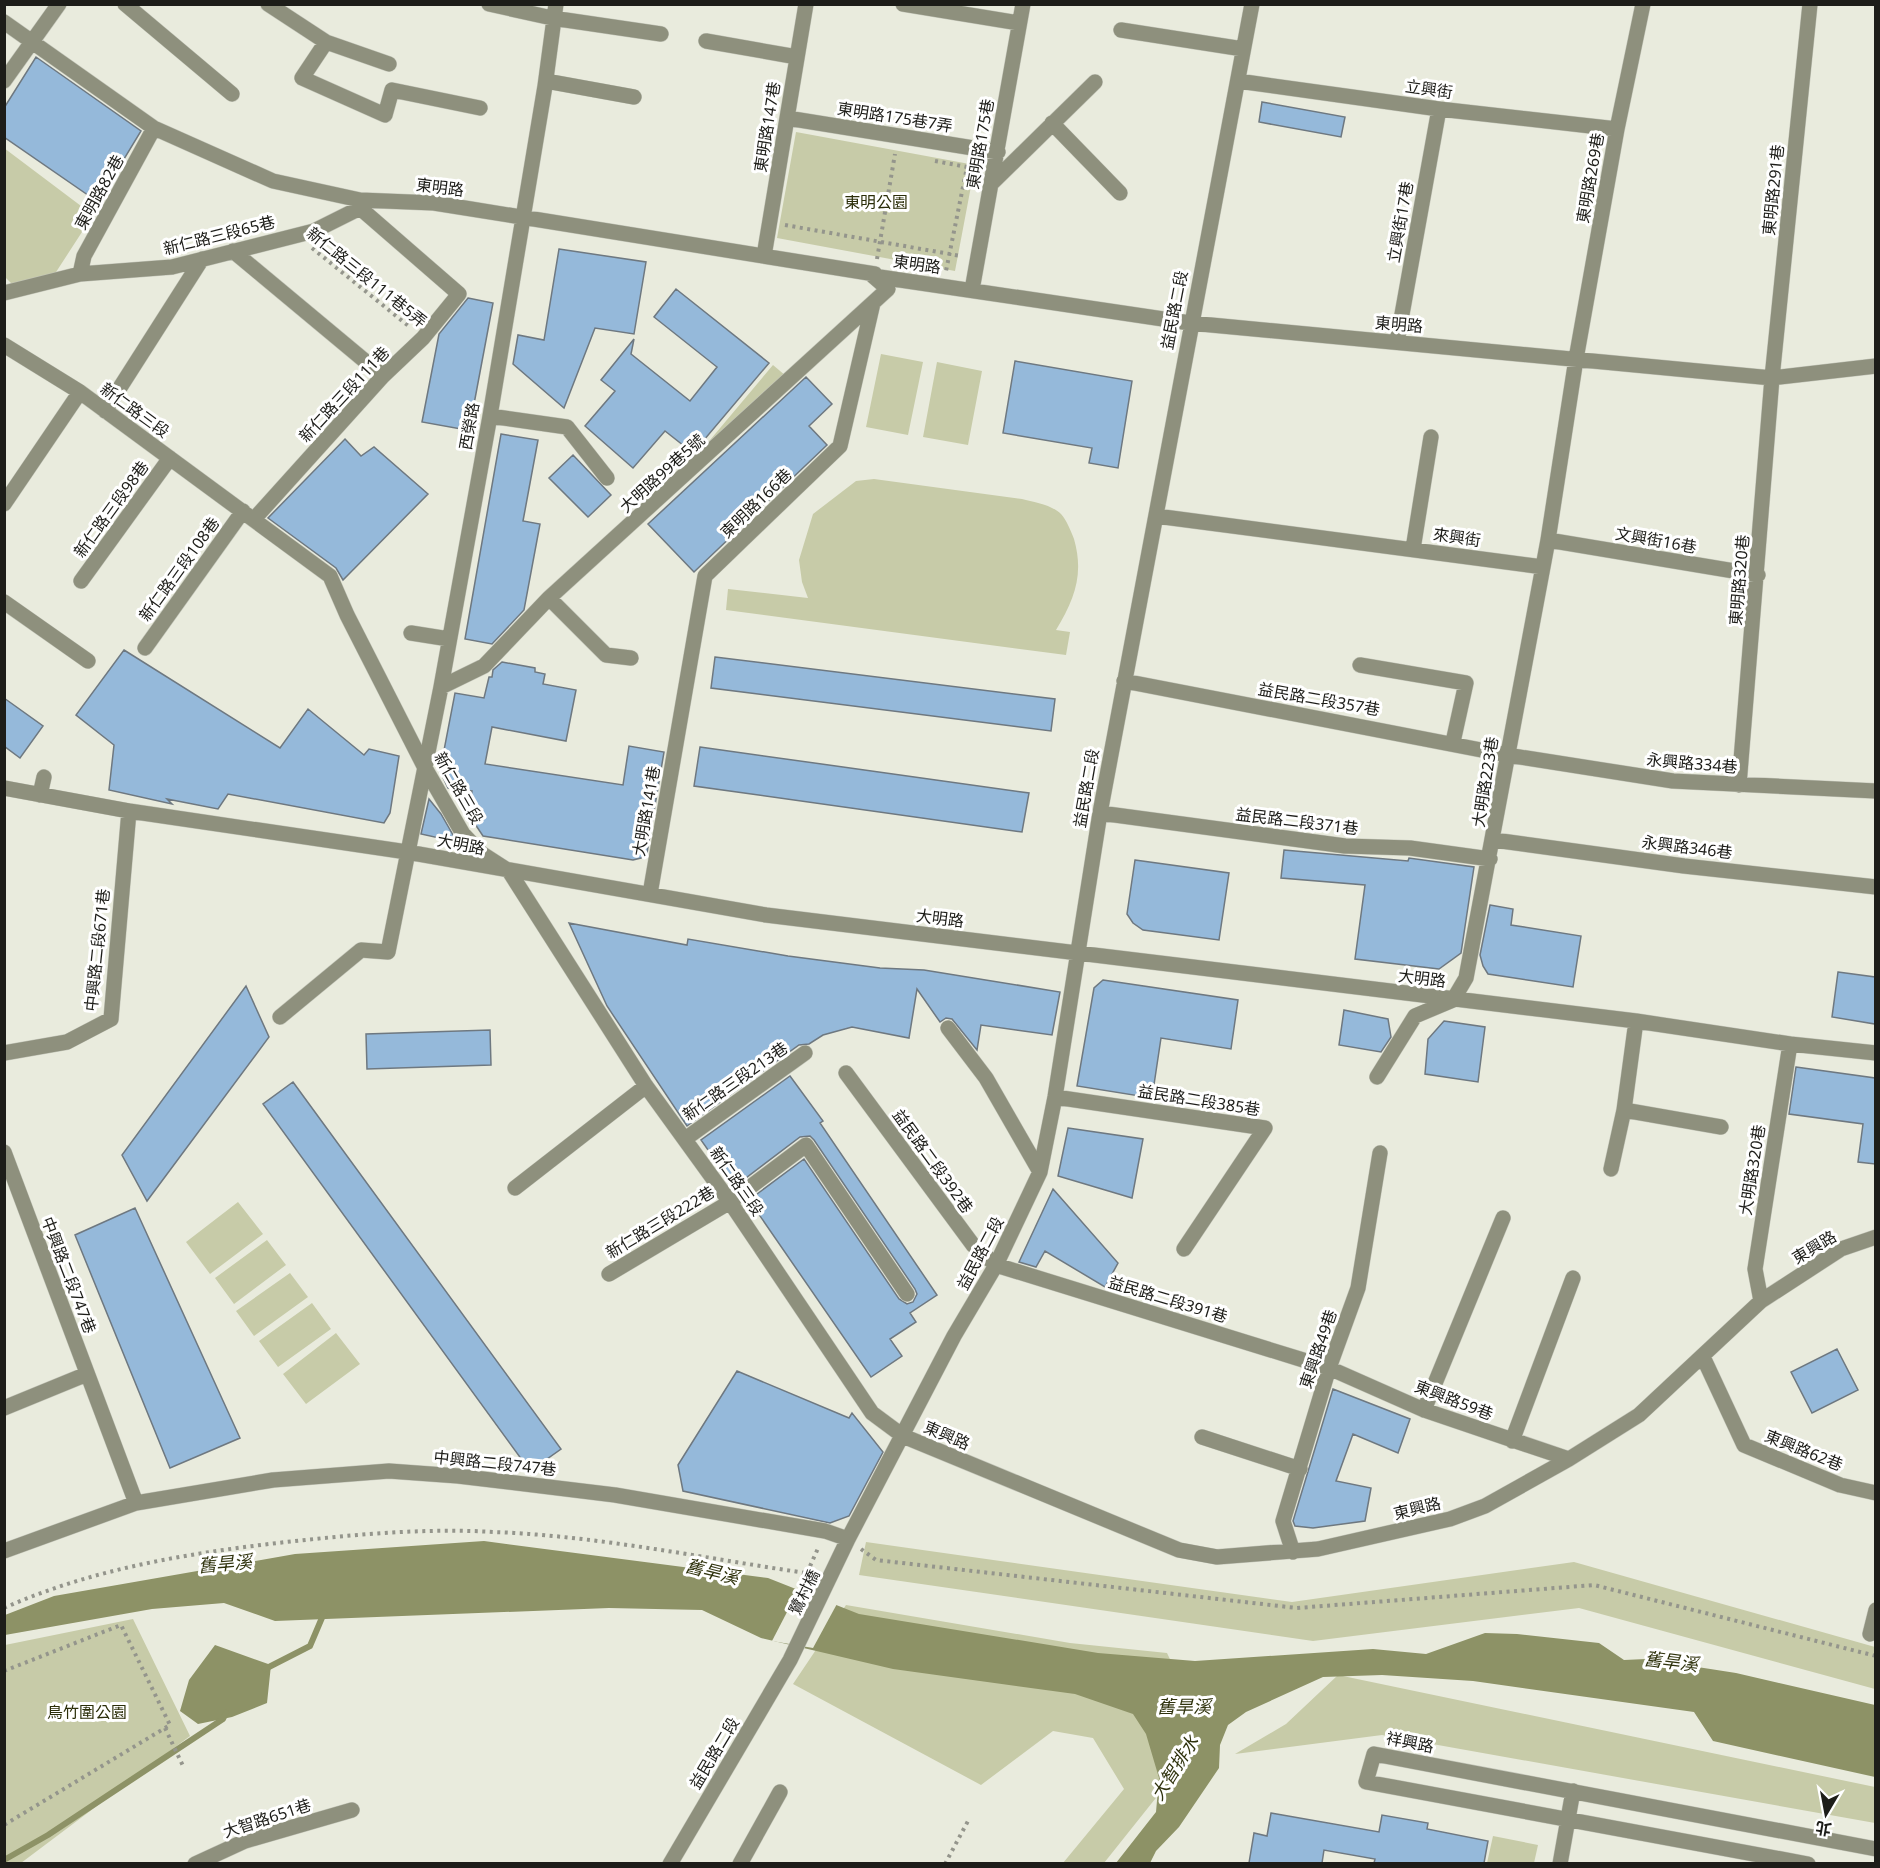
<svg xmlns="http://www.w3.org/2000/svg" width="1880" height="1868" viewBox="0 0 1880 1868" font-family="'Noto Sans','Noto Sans TC',sans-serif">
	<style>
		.green { fill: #c7cba8 }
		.water { fill: #8d9266 }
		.pier { fill: #e9ebdd }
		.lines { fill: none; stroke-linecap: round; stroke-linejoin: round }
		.stream { stroke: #8d9266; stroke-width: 6 }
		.building { fill: #95b9da; stroke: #6e7880; stroke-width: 1.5 }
		.minor-casing { stroke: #c4c6ba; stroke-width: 16 }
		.path { stroke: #94958c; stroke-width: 4; stroke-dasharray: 3 4.5; stroke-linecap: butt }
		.minor { stroke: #8e907d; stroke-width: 15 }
		.labels { text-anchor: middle; stroke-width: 6; stroke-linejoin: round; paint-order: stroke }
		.street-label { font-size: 16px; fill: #1d1d19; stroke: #fff }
		.park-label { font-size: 16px; fill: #2b2e09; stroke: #fff }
		.water-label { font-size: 18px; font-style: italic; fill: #30330e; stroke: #fff }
	</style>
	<rect width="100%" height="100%" fill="#e9ebdd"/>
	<path class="green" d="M796,132l179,33 -20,106 -178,-33z
		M4,148l89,67 -46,71 -30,3 -12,-12z
		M881,354l42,8 -15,73 -42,-8z
		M937,362l45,9 -14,74 -45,-8z
		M773,365l13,11 -81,70z
		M874,479l148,20c12,3 30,6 39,15 5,5 10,17 13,25 10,35 1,60 -18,91l14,2 -4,23 -340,-45 2,-21 80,9 -6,-16 -3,-22 14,-46 43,-33z
		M238,1202l25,32 -53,40 -24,-32z
		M267,1240l19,25 -52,39 -19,-26z
		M290,1273l18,24 -54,39 -18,-25z
		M312,1303l19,26 -53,38 -19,-26z
		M336,1333l24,31 -54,40 -23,-30z
		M866,1542l426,60 282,-40 301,85v42l-296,-81 -266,33 -454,-66z
		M846,1605l224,38 97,10 31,65 -35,71 -59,74h-41l61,-74 -31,-51 -40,-7 -72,54 -188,-101z
		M133,1619l57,117 -169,127h-16v-218z
		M1338,1675l537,112v36l-493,-88 -147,19 51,-30z
		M1493,1836l45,9 -4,18h-47z"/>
	<path class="water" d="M484,1541l284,37 91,36 239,39 97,8 178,-12 53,5 59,-21 32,1 82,9 25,17 22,-1 90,14 139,32v72l-162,-36 -19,-29 -221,-31 -91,-6 -59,2 -77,35 -18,13 -8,20 -1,23 -40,59 -23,24 -6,12h-34l40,-51 3,-34 -13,-44 -13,-20 -58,-20 -182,-25 -132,-31 -59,-28 -93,-2 -334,13 -51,-18 -72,6 -147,26v-20l49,-19 241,-42z
		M215,1645l56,20 -4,38 -35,14 -34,7 -18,-13 9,-31z"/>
	<path class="pier" d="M800,1587l38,15 -25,46 -41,-7z"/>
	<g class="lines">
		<path class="stream" d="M265,1669l45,-23 14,-33
			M4,1860l44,-25 175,-116 3,-6"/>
	</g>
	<path class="building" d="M36,57l105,74 -43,71 -94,-65v-29z
		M1262,102l83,15 -4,20 -82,-15z
		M559,249l87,13 -12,72 -39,-6 -31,80 -51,-44 5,-29 26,5z
		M676,289l93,74 -76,90 -28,-22 -32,37 -48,-42 30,-35 -14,-11 33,-41 -3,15 59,47 27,-34 -63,-50z
		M468,298l25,5 -22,117 -10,9 -39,-7 17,-88z
		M1015,361l117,20 -14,87 -29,-5 3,-15 -89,-15z
		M806,377l26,27 -23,22 18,19 -133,127 -46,-48z
		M501,434l37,6 -15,81 17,3 -16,86 -32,34 -27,-5z
		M345,439l16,17 13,-9 54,47 -85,86 -7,-12 -68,-50z
		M573,455l38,40 -23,22 -39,-39z
		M124,650l156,98 28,-39 56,46 5,-6 30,7 -9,57 -6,10 -156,-29 -10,15 -51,-10 5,5 -63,-14 5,-45 -38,-30z
		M715,657l340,42 -4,32 -340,-43z
		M502,662l33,6v4l10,2 -2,10 33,6 -10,51 -74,-14 -7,37 138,21 6,-39 35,6 -17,101 -6,5 -8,2 -150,-24 -14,-21 3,-24 -24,-3 -8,-17 15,-78 29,5 5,-21h3l1,-7z
		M4,698l39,28 -23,32 -16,-12z
		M700,747l329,46 -7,39 -328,-46z
		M429,799l12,15 16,28 -36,-8z
		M1284,850l124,11 1,-3 65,9 -13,86 -22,16 -84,-10 10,-74 -84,-7z
		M1135,860l94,13 -10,67 -76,-10 -10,-7 -6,-9z
		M1490,905l23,4 -2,16 70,11 -8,51 -85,-13 -5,-8 -3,-11z
		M569,923l118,22 1,-6 100,17 92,12 44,2 136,22 -8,43 -71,-10 -4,25 -25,-31 -6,-1 -6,4 -23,-33 -8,49 -57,-11 -29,8 -14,9 -10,1 -112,81 -80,-120z
		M1838,972l37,5v47l-43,-7z
		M1103,980l135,20 -7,49 -70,-11 -9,60 -75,-12 17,-98z
		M246,986l23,51 -122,164 -25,-46z
		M1344,1010l44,9 3,18 -10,15 -42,-7z
		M1444,1021l41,6 -7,55 -53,-8 3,-35z
		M490,1030l1,35 -124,4 -1,-35z
		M1796,1067l79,11v86l-17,-2 5,-38 -74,-10z
		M790,1076l33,45 -3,2 117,172 -27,18 6,9 -26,17 12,17 -31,21 -122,-177 55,-41 95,140 8,5 6,-2 4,-8 -2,-5 -101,-149 -4,-4 -10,1 -66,50 -33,-47z
		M293,1082l268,367 -31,22 -267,-367z
		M1068,1128l75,11 -11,59 -74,-22z
		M1053,1189l65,74 -13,24 -60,-36 -9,16 -17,-5z
		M135,1208l105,230 -70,30 -95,-233z
		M1837,1349l21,41 -46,23 -21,-41z
		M737,1371l112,47 3,-5 31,39 -34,64 -19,7 -147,-32 -5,-26z
		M1333,1389l77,30 -12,34 -45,-19 -17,47 35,7 -6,33 -52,7 -18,-2 -2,-5z
		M1271,1813l108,19 3,-17 46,8 -1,6 61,12 -4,22h-110l1,-4 -51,-9 -2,13h-73l5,-30 13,3z"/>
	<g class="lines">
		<defs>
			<path id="minor" d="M125,4l107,90
				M268,4l58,38 -24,36 83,37 7,-25 88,18
				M489,4l63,14 109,16
				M903,4l116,19
				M4,22l150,106 119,53 87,19 74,3 441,71 -2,2 317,47 582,55 104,-12
				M1121,30l122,19
				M706,41l91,16
				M326,42l63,22
				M4,81l55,-77
				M546,81l88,16
				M1238,81l201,28 178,20
				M787,118l211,34
				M1052,123l68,70
				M992,183l103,-101
				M233,251l150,125
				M764,256l42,-252
				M80,274l4,-18 70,-128
				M972,290l51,-286
				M4,293l76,-19 92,-7 142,-36 46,-23v-8
				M1397,342l42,-233
				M4,345l76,47 250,184 17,39 78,153 38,66 18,19 28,18 137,215 84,116 142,211 31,23 276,114 38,7 101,-8 132,-30 35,-13 84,-47 70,-44 122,-114 80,-52 35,-12
				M105,411l97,-152
				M490,416l77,11 40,51
				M4,504l76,-112
				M1156,516l387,51
				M255,518l128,-142 40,-38 36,-44 -99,-86
				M1548,540l210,35
				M1413,549l18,-112
				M81,581l89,-123
				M549,598l57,57 25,3
				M4,602l84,59
				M411,633l38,6
				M145,648l98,-137
				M1360,665l106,18 -13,59
				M1124,681l383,74 166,26 203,10
				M441,687l43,-21 65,-68 339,-309 -15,-13
				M1739,785l33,-407 38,-374
				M4,788l125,23 278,41 359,63 870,106 154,23 86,9
				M40,795l4,-18
				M1100,813l245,33 65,2 80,11
				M1494,840l190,26 192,21
				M650,894l55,-318 135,-130 33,-143
				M280,1017l81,-67 27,2 53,-265 49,-271 55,-330 11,-82
				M948,1028l38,50 54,94
				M4,1053l63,-11 44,-23 18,-208
				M846,1073l127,172 23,20 333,103 95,42 145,49
				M1377,1077l38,-61 38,-16 13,-22 82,-438 28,-181 41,-230 26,-125
				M1055,1097l210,31 -81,121
				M1624,1110l97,17
				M685,1139l120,-86
				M4,1152l132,351
				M1611,1169l13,-59 12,-89
				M515,1188l131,-102
				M609,1274l121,-72 76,-57 101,149
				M1761,1301l-6,-32 35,-225
				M1703,1357l41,88 96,40 36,8
				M4,1408l83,-34
				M1424,1410l79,-192
				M1202,1437l98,32
				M1512,1441l61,-163
				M4,1551l132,-48 137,-23 116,-9 69,5 157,19 210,36 23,8
				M1293,1552l-10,-31 46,-153 29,-80 22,-135
				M1870,1634l6,-24
				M195,1864l50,-23 107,-31
				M670,1864l120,-204 58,-121 106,-203 42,-71 44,-93 15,-75 45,-284 152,-809
				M740,1864l40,-72
				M1560,1864l13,-73
				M1808,1864l-442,-82 8,-28 502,95"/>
		</defs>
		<use href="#minor" class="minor-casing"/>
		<path class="path" d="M935,161l32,6 -21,104
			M785,225l176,31
			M312,248l99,80
			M877,259l18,-105
			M861,1549l15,11 421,48 297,-23 282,71
			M807,1573l12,-27
			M4,1608c92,-41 192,-56 291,-67 66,-7 133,-13 199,-9 107,4 213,27 319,42
			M4,1671l117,-46 49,100 -166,100
			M165,1728l19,40
			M945,1864l23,-43"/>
		<use href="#minor" class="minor"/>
	</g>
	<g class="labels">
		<g class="street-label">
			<text transform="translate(1429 89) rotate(8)" y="6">立興街</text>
			<text transform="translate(895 117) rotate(9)" y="6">東明路175巷7弄</text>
			<text transform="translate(767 127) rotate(-81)" y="6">東明路147巷</text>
			<text transform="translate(980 144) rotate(-80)" y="6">東明路175巷</text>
			<text transform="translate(1590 178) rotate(-80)" y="6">東明路269巷</text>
			<text transform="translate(440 187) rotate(7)" y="6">東明路</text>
			<text transform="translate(1773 190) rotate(-84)" y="6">東明路291巷</text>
			<text transform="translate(99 192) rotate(-61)" y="6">東明路82巷</text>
			<text transform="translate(1400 222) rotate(-80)" y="6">立興街17巷</text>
			<text transform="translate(219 235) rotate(-14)" y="6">新仁路三段65巷</text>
			<text transform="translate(917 264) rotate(8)" y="6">東明路</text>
			<text transform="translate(367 277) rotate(39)" y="6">新仁路三段111巷5弄</text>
			<text transform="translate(1174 310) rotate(-79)" y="6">益民路二段</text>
			<text transform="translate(1399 324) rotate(5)" y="6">東明路</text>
			<text transform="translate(344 394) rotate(-47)" y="6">新仁路三段111巷</text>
			<text transform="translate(135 410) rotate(36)" y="6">新仁路三段</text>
			<text transform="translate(469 426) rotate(-80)" y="6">西榮路</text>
			<text transform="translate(662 473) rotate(-42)" y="6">大明路99巷5號</text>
			<text transform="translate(756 503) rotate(-44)" y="6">東明路166巷</text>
			<text transform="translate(111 509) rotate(-54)" y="6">新仁路三段98巷</text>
			<text transform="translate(1457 537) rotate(8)" y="6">來興街</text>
			<text transform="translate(1656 540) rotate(10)" y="6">文興街16巷</text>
			<text transform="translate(179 569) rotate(-54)" y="6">新仁路三段108巷</text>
			<text transform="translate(1739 580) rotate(-85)" y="6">東明路320巷</text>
			<text transform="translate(1319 699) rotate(10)" y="6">益民路二段357巷</text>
			<text transform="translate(1692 763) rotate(5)" y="6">永興路334巷</text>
			<text transform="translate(1485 782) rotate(-81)" y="6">大明路223巷</text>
			<text transform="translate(459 788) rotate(60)" y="6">新仁路三段</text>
			<text transform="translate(1086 788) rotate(-80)" y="6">益民路二段</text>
			<text transform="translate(646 811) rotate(-80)" y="6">大明路141巷</text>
			<text transform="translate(1297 821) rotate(7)" y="6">益民路二段371巷</text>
			<text transform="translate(461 844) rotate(11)" y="6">大明路</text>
			<text transform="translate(1687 847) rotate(7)" y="6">永興路346巷</text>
			<text transform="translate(940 918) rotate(7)" y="6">大明路</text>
			<text transform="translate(97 950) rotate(-84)" y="6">中興路二段671巷</text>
			<text transform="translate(1422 978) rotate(7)" y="6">大明路</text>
			<text transform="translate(735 1081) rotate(-35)" y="6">新仁路三段213巷</text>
			<text transform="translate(1199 1100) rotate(9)" y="6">益民路二段385巷</text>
			<text transform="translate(933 1161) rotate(54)" y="6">益民路二段392巷</text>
			<text transform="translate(1752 1170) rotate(-81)" y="6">大明路320巷</text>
			<text transform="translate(737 1181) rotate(55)" y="6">新仁路三段</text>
			<text transform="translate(660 1222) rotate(-31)" y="6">新仁路三段222巷</text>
			<text transform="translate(1814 1247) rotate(-31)" y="6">東興路</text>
			<text transform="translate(980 1253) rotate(-62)" y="6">益民路二段</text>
			<text transform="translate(69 1275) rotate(69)" y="6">中興路二段747巷</text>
			<text transform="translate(1168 1299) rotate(17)" y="6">益民路二段391巷</text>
			<text transform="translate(1318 1349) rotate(-71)" y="6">東興路49巷</text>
			<text transform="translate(1454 1400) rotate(21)" y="6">東興路59巷</text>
			<text transform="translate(947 1435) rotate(23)" y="6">東興路</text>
			<text transform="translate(1804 1450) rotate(22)" y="6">東興路62巷</text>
			<text transform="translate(495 1463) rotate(6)" y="6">中興路二段747巷</text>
			<text transform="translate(1417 1508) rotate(-14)" y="6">東興路</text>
			<text transform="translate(804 1592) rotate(-64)" y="6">鷺村橋</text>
			<text transform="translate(1410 1742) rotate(11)" y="6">祥興路</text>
			<text transform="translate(714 1753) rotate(-59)" y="6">益民路二段</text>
			<text transform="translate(267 1818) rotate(-18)" y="6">大智路651巷</text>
		</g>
		<g class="park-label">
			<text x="876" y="208">東明公園</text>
			<text x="87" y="1718">鳥竹圍公園</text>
		</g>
		<g class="water-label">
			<text transform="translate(225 1564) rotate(-5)" y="6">舊旱溪</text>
			<text transform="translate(712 1572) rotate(14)" y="6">舊旱溪</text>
			<text transform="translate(1671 1662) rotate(7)" y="6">舊旱溪</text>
			<text x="1184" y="1713">舊旱溪</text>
			<text transform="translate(1175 1768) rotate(-58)" y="6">大智排水</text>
		</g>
	</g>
	<rect width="1880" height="1868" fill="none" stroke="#1d1d19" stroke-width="12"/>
	<g transform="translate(1826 1814) rotate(190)" stroke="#ffffff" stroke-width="4.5" paint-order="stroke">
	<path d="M0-4.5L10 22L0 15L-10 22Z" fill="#1d1d19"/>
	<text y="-9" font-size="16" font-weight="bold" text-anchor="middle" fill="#1d1d19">北</text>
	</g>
</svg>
